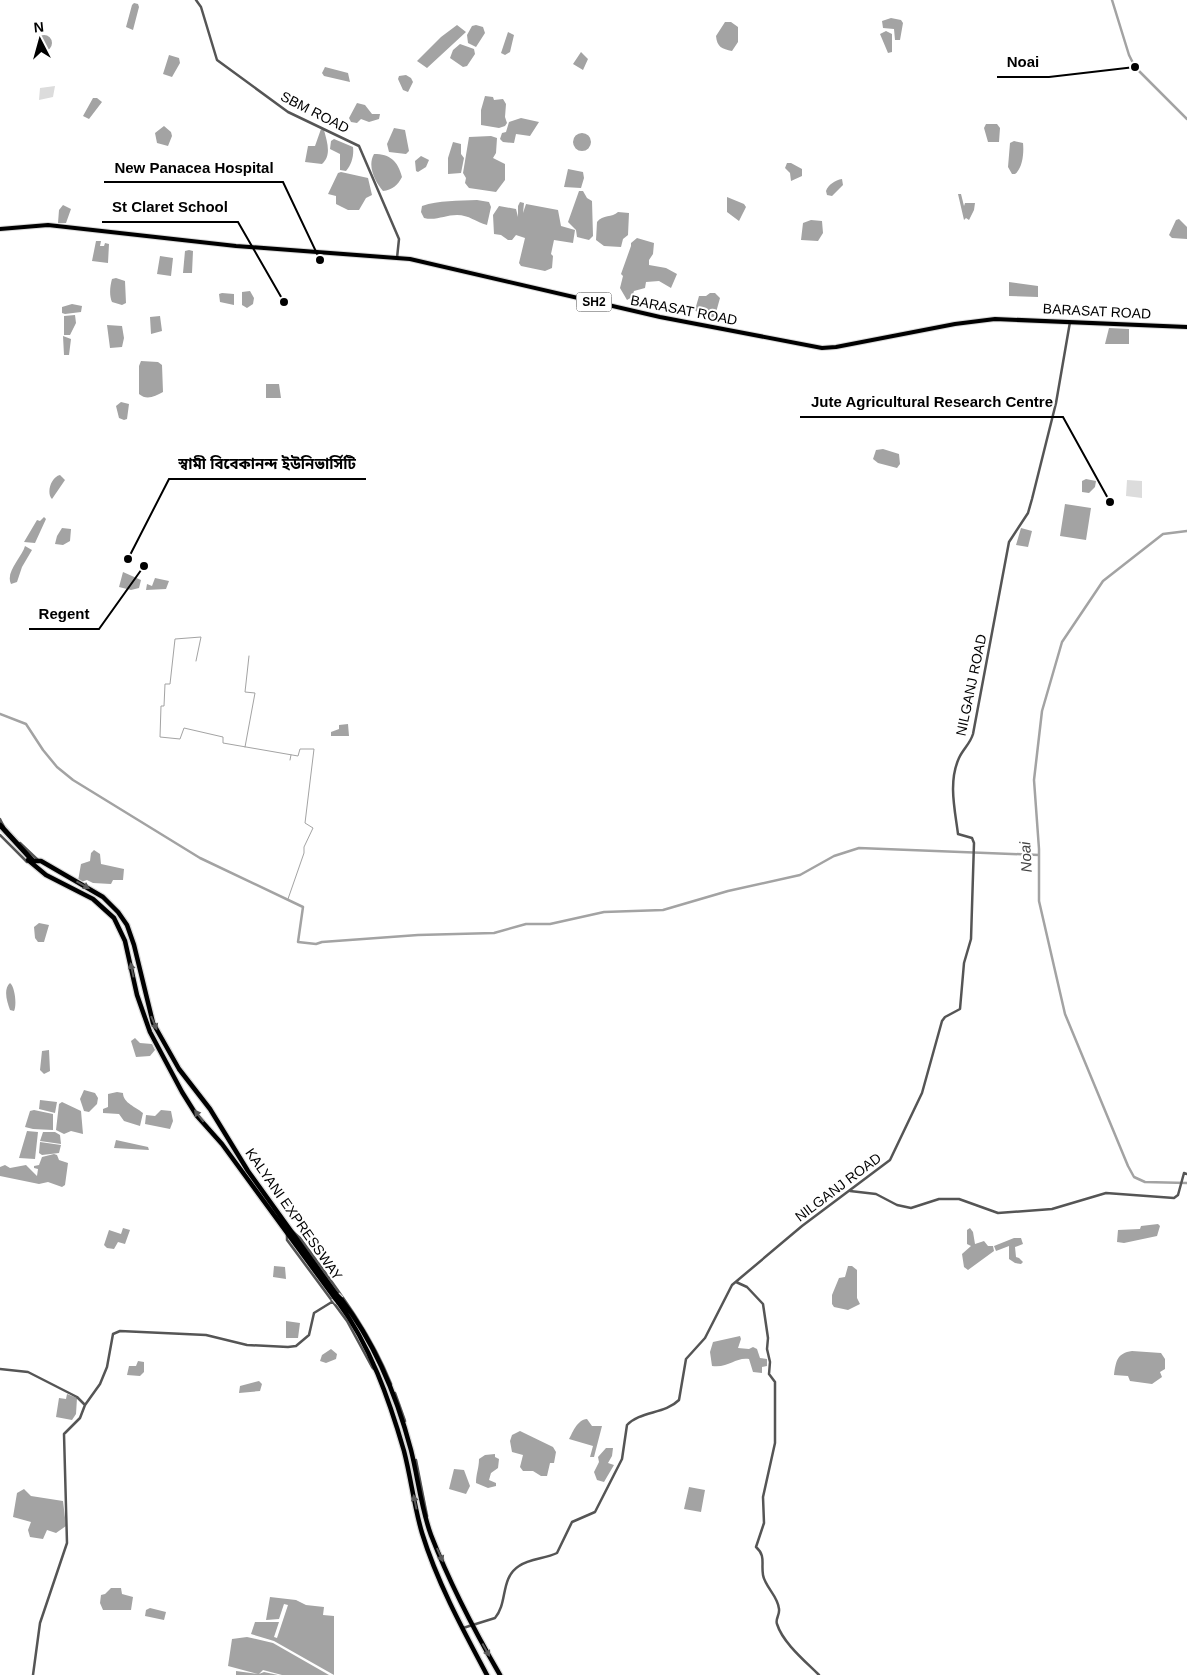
<svg xmlns="http://www.w3.org/2000/svg" width="1187" height="1675" viewBox="0 0 1187 1675" font-family="Helvetica,'Noto Sans Bengali',sans-serif">
	<style>
		.green { fill: #dcdcdc }
		.water { fill: #a3a3a3 }
		.lines { fill: none; stroke-linecap: round; stroke-linejoin: round }
		.stream { stroke: #a3a3a3; stroke-width: 1 }
		.canal { stroke: #a3a3a3; stroke-width: 2.5 }
		.primary-casing { stroke: #dbdbdb; stroke-width: 6 }
		.trunk-casing { stroke: #dbdbdb; stroke-width: 7 }
		.motorway-casing { stroke: #dbdbdb; stroke-width: 8 }
		.tertiary { stroke: #555; stroke-width: 2.5 }
		.primary { stroke: #000; stroke-width: 4 }
		.trunk { stroke: #000; stroke-width: 4.5 }
		.motorway { stroke: #000; stroke-width: 5 }
		.trunk-bridge-casing { stroke: #dbdbdb; stroke-width: 7; stroke-linecap: butt }
		.trunk-bridge { stroke: #000; stroke-width: 4.5 }
		.oneway { fill: #595959 }
		.labels { text-anchor: middle; stroke-width: 4; stroke-linejoin: round; paint-order: stroke }
		.shield { fill: #fff; stroke: #4c4c4c; stroke-width: 1 }
		.shield-label { font-size: 12px; font-weight: bold; fill: #000 }
		.street-label { font-size: 14px; fill: #000; stroke: #fff }
		.water-label { font-size: 15px; font-style: italic; fill: #444; stroke: #fff }
		.leader { fill: none; stroke: #000; stroke-width: 2 }
		.callout-dot { fill: #000; stroke: #fff; stroke-width: 2 }
		.callout-label { font-size: 15px; text-anchor: middle; font-weight: bold; fill: #000; stroke: #fff; stroke-width: 4; stroke-linejoin: round; paint-order: stroke }
	</style>
	<rect width="100%" height="100%" fill="#fff"/>
	<path class="green" d="M55,86l-2,11 -14,3 1,-12z
		M1127,480l15,1v17l-16,-2z"/>
	<path class="water" d="M134,3l4,1 1,3 -6,23 -7,-3 6,-22z
		M891,18l10,2 2,3 -3,17h-5l-1,-11 -11,-1 -1,-7z
		M725,22h6l7,5v15l-6,9c-10,-2 -15,-4 -16,-15z
		M457,25l9,7 -39,36 -10,-7 24,-24z
		M476,25l7,2 2,6 -9,14 -8,-4 -1,-8 5,-9z
		M886,31l6,3v18l-4,1 -8,-19z
		M508,32l6,3 -4,17 -5,3 -4,-2z
		M36 43a8 8 0 1 1 16 0a8 8 0 1 1-16 0Z
		M460,44l14,5 1,5 -8,12 -4,1 -13,-9 3,-8z
		M581,52l7,7 -5,11 -10,-6z
		M169,55l10,3 1,5 -8,14 -9,-3z
		M325,67l23,6 2,9 -26,-6 -2,-3z
		M406,75l5,3 2,4 -5,10 -5,-2 -5,-11 1,-3z
		M485,96l8,1 1,3 9,-1 3,5 -1,13 2,6 -2,3 -6,2 -18,-3v-15z
		M93,98h4l5,4 -13,17 -6,-3z
		M357,103l8,2 7,9h8l-1,5 -10,3 -8,-3 -4,4 -6,-1 -2,-4z
		M521,118l18,4 -9,14 -14,-2 -2,9 -11,-1 -3,-3 2,-6 4,-1 3,-10z
		M986,124h11l3,4 -1,14h-11l-4,-14z
		M164,126l7,6 1,4 -4,10 -11,-3 -2,-10z
		M394,128l11,2 4,21 -3,3 -17,-2 -2,-8z
		M321,129l3,1c3,12 8,25 -2,34l-17,-2 3,-16h7z
		M573 142a9 9 0 1 1 18 0a9 9 0 1 1-18 0Z
		M491,136l6,2 -1,15 -3,5 12,6v16l-9,12 -27,-4 -4,-5 1,-5 -3,-5 6,-36z
		M334,139l19,8c1,8 -1,17 -7,24l-6,-1v-16l-10,-5 1,-8z
		M1014,141l9,2c1,9 0,25 -8,31h-3l-4,-7 2,-24z
		M453,142l8,2v10l3,4 -3,15 -13,1v-16z
		M374,154c16,0 24,7 28,23 -4,8 -10,13 -19,14 -8,-9 -16,-25 -9,-37z
		M421,156l8,4 -3,7 -8,5 -2,-1 -1,-10z
		M787,163h4l11,6v7l-11,5 -1,-8 -5,-5z
		M568,169l15,3 1,6 -3,10 -17,-1z
		M341,172l27,6 4,17 -6,3 -7,12h-11l-12,-6v-8l-8,-2 10,-21z
		M842,179l1,6 -11,11 -5,-1 -1,-4c2,-6 9,-11 16,-12z
		M579,191h4l4,7 5,3 1,35 -4,4 -12,-3 -1,-7 -8,-8z
		M958,194h3l3,12 1,-3h10l-1,7 -5,10 -3,-2 -2,2z
		M727,197l17,7 2,3 -7,14 -12,-9z
		M477,200l12,2 2,5 -4,18c-11,-3 -18,-10 -30,-10 -12,0 -21,6 -33,3l-3,-6 1,-6c17,-6 36,-5 55,-6z
		M520,202l4,1 -1,10 3,-9 32,6 3,16 14,4 -2,13 -19,-3 -3,14 2,2 -1,12 -7,3 -24,-5 -2,-3 6,-25 -9,-3 -4,5h-4l-7,-5 -7,-1 -1,-19 6,-9 17,3 2,8v-11z
		M63,205l8,4 -5,14h-8l1,-13z
		M618,212l11,1 -1,22 -5,4 -2,8 -17,-1 -8,-6 1,-18c6,-8 15,-4 21,-10z
		M1179,219l8,8v12l-15,-1 -3,-3 7,-15z
		M811,220l11,1 1,12 -5,8 -17,-1 2,-17z
		M637,238l17,5 -1,11 -4,6v5l17,3 11,6 -6,14 -12,-7 -13,1 -1,6 -11,3 -2,6 -5,3 -7,-12 3,-12 -2,-2 10,-28v-3z
		M96,241h5l-1,5h4l1,-3 4,1 -1,19 -16,-2z
		M189,250l4,1 -1,22h-9l2,-22z
		M160,256l13,2 -2,18 -14,-2z
		M116,278l9,3 1,22 -4,2 -10,-3c-3,-7 -2,-16 0,-23z
		M1009,282l29,4v11l-29,-1z
		M250,291l4,7 -1,6 -6,4 -5,-3v-13z
		M222,293l12,1v11l-14,-3 -1,-8z
		M710,293h5l5,5 -5,18 -9,4 -11,-10 4,-14h7z
		M72,304l10,2 -1,6 -16,2 -3,-1v-6z
		M75,315l1,8 -6,12h-6v-19z
		M160,316l2,15 -11,3 -1,-17z
		M107,325l15,1 2,12 -2,9 -12,1z
		M1109,328l20,1v15h-24z
		M63,336l8,3 -2,16h-5z
		M141,361l17,1 4,3 1,27c-8,4 -16,9 -24,2v-28z
		M266,384h13l2,14h-15z
		M121,402l8,2 -2,15 -3,1 -5,-2 -3,-12z
		M883,449l16,5 1,10 -3,4 -19,-5 -5,-4 3,-9z
		M60,475l5,5 -13,19c-6,-6 -1,-22 8,-24z
		M1086,479l10,2 -1,6 -6,6 -7,-1v-11z
		M1065,504l26,4 -5,32 -26,-4z
		M44,517l2,2 -11,24 -11,-1 13,-22 3,1z
		M62,528l9,1 -1,12 -7,4 -8,-1 2,-8z
		M1021,528l11,3 -4,16 -12,-2z
		M25,546l7,4 -10,17 -5,15 -6,2c-6,-12 11,-27 14,-38z
		M123,572l18,8 -2,8 -8,2 -12,-3z
		M155,578l14,3 -3,8 -20,1 1,-6 5,2z
		M348,724l1,12h-18v-4l8,-3v-4z
		M94,850l6,4 1,10 23,5 -1,11h-10l-2,4 -18,-1 -6,-3 -6,2 -3,-1 3,-17 9,-3 1,-8z
		M39,923l10,2 -5,17h-6l-3,-4 -1,-11z
		M10,983c5,4 7,22 4,28l-4,-1c-3,-8 -7,-21 0,-27z
		M135,1038l5,5 12,1 3,6 -5,6 -14,1 -5,-16z
		M49,1050l1,21 -6,3 -4,-4 2,-19z
		M84,1090l11,3 3,5 -1,6 -8,8 -5,-1 -4,-12z
		M117,1092l6,1c0,10 13,14 20,20l-3,13 -16,-5 -5,-7 -16,-1v-4l5,-2v-13z
		M40,1100l17,2 -2,11 -16,-4z
		M62,1102l19,9 2,23 -12,-3 -7,3 -8,-4 3,-26z
		M34,1110l19,4v16l-20,-1 -8,-2 5,-16z
		M161,1110l10,1 2,10 -3,8 -25,-5 1,-9 9,1z
		M27,1131l11,1 -3,27 -16,-1z
		M43,1132h12l5,3 1,9 -21,-3z
		M116,1140l32,7 1,3 -35,-2z
		M40,1142l21,3 -2,8 -17,2 -3,-2z
		M54,1154l3,1 2,5 9,3 -3,22 -3,2 -14,-5 -9,2 -39,-8v-9l5,-2 5,3 16,-3 11,11 1,-7 -4,-1v-2l5,-1 3,-8z
		M1158,1224l2,2 -3,10 -33,7 -7,-1 1,-12 22,-1 1,-3z
		M123,1228l7,2 -5,14 -7,-2 -4,7 -7,-1 -3,-3 5,-15 12,4z
		M970,1228l3,4 2,12 9,-3 4,5h5l1,5 -26,19 -4,-3 -2,-13 9,-8 -4,-2v-14z
		M1014,1238h7l2,6 -8,3 1,10 3,1 4,4 -2,2 -6,-1 -6,-4v-13l-13,5 -2,-5z
		M274,1266l11,1 1,12 -13,-2z
		M848,1266h4l5,4v28l3,6 -12,6 -14,-3 -2,-3v-9l7,-17 6,-1z
		M286,1321l14,2 -2,15h-12z
		M740,1336l1,3 -3,9 11,1 4,-2 4,2 3,9 7,1v7l-5,1v6l-9,-1 -4,-13c-14,-2 -19,9 -37,7l-2,-14 3,-10z
		M331,1349l6,5 -1,5 -10,4 -6,-2 2,-6z
		M1132,1351l29,2 4,6v10l-5,3 2,5 -10,7 -22,-3 -2,-5 -14,-1c2,-14 3,-22 18,-24z
		M138,1361l6,1v10l-4,4 -13,-1 2,-9h7z
		M259,1381l3,3 -2,7 -21,2 1,-7z
		M67,1394l10,4 -1,16 -4,6 -16,-3 3,-19 7,1z
		M587,1419l5,7h10l-8,31h-4l3,-11 -24,-7c4,-7 8,-19 18,-20z
		M520,1431l33,16 3,5 -2,11h-4l-3,13h-6l-8,-5h-10l-3,-4 3,-12 -11,-3 -2,-11 2,-6z
		M606,1448h7l-1,8 -4,7 6,2 -10,17 -7,-2 -3,-8 5,-10 -1,-5z
		M495,1454v3l4,2 -1,9 -7,5 -2,7 7,3v3l-8,2 -12,-5c0,-9 3,-15 3,-24l6,-4z
		M454,1469l10,1 6,16 -4,8 -17,-5z
		M689,1487l16,3 -4,22 -17,-3z
		M24,1489l7,7 32,5 3,25 -10,7 -9,-3 -4,9 -13,-2 -2,-7 3,-8 -18,-5 4,-24z
		M111,1588h10l1,6 11,3 -2,13h-28l-3,-7 1,-8 4,-1z
		M270,1597l26,3 10,5 18,2 -1,8 11,1v59l-60,-34 -23,-7 4,-12h24l-5,15 3,1 11,-33 -4,-1 -5,15 -13,1z
		M150,1608l16,4 -2,8 -19,-4 1,-6z
		M247,1637l26,6 56,32h-47l-19,-5 -4,4 5,-2 14,3h-42v-4l22,3 -30,-8 4,-27z"/>
	<g class="lines">
		<path class="stream" d="M196,661l5,-24 -26,2 -5,45h-5l-1,22h-3l-1,31 20,2 4,-11 39,9v6l75,13 2,-7h14l-9,74 8,5 -9,19v6l-16,46
			M245,747l10,-54 -10,-1 4,-36
			M290,760l1,-5"/>
		<path class="canal" d="M1112,0l17,55 6,12 52,52
			M1187,531l-24,3 -60,47 -41,61 -20,69 -8,69 5,69v52l26,113 63,152 6,11 11,5 42,1
			M0,714l26,10 17,26 14,17 16,13 127,78 103,49 -5,35 18,2 6,-2 96,-7 76,-2 32,-9h24l54,-12 59,-2 65,-19 72,-16 34,-19 25,-8 180,7"/>
		<defs>
			<path id="primary" d="M0,229l48,-4 188,21 174,13 250,58 162,31 14,-1 119,-23 40,-5 192,8"/>
			<path id="trunk" d="M28,860l18,15 47,24 21,19 11,23 12,54 13,37 32,60 15,24 25,28 112,153
				M33,861h8l62,36 15,15 9,13 7,20 19,78 26,46 31,40 38,62 89,124
				M341,1299c34,44 56,98 70,151 7,28 10,58 20,85 19,49 43,95 69,140
				M338,1302c32,43 51,97 66,149 7,27 10,55 18,82 15,49 41,97 65,142"/>
			<path id="motorway" d="M0,825l33,36"/>
		</defs>
		<use href="#primary" class="primary-casing"/>
		<use href="#trunk" class="trunk-casing"/>
		<use href="#motorway" class="motorway-casing"/>
		<path class="tertiary" d="M196,0l5,7 16,53 71,52 71,34 40,93 -2,19
			M0,819l4,8
			M0,835l27,27
			M20,843l18,17
			M850,1191l26,3 21,11 14,3 28,-9h20l39,14 54,-4 54,-16 68,5 4,-3 6,-22 3,1
			M292,1231l8,7c34,47 69,91 91,146
			M287,1234v6l60,81 25,46 2,2
			M736,1282l11,5 16,17 5,34 -1,11 3,13 -1,12 6,8v61l-12,54 1,26 -8,24c10,9 5,16 7,28 2,12 15,21 16,34 1,6 -4,10 -2,15 6,19 28,37 42,51
			M0,1369l28,3 49,25 8,8
			M395,1393l10,28
			M416,1460l11,56
			M463,1628l32,-10c13,-15 5,-40 24,-52 11,-8 26,-7 38,-13l15,-31 23,-10 27,-53 5,-34c13,-14 38,-11 52,-25l7,-41 19,-21 27,-53 70,-59 88,-66 32,-67 20,-72 3,-4 15,-8 4,-46 7,-24 3,-96 -2,-5 -14,-4c-3,-24 -10,-52 1,-76 4,-9 11,-14 14,-24l36,-192 19,-29 4,-14 24,-96 14,-81
			M33,1675l7,-52 27,-80 -3,-109 16,-16 5,-13 15,-21 7,-17 6,-33 7,-3 86,4 41,10 41,2 8,-1 13,-11 5,-22 21,-13"/>
		<use href="#primary" class="primary"/>
		<use href="#trunk" class="trunk"/>
		<use href="#motorway" class="motorway"/>
		<defs>
			<path id="trunk-bridge" d="M337,1295l4,4
				M334,1297l4,5"/>
		</defs>
		<use href="#trunk-bridge" class="trunk-bridge-casing"/>
		<use href="#trunk-bridge" class="trunk-bridge"/>
	</g>
	<defs><path id="oneway-solid" d="M-6-.8H1V-3.2L6.5 0L1 3.2V.8H-6Z" transform="scale(1.25)"/></defs>
	<g class="oneway">
		<use href="#oneway-solid" transform="translate(83 885) rotate(29)"/>
		<use href="#oneway-solid" transform="translate(132 970) rotate(-102)"/>
		<use href="#oneway-solid" transform="translate(154 1023) rotate(67)"/>
		<use href="#oneway-solid" transform="translate(199 1116) rotate(-128)"/>
		<use href="#oneway-solid" transform="translate(415 1502) rotate(-102)"/>
		<use href="#oneway-solid" transform="translate(440 1555) rotate(66)"/>
		<use href="#oneway-solid" transform="translate(486 1650) rotate(61)"/>
	</g>
	<g class="labels">
		<rect class="shield" x="576.5" y="292.5" width="35" height="19" rx="4"/>
		<g class="shield-label">
			<text x="594" y="306">SH2</text>
		</g>
		<g class="street-label">
			<text transform="translate(315 112) rotate(27)" y="5">SBM ROAD</text>
			<text transform="translate(684 310) rotate(11)" y="5">BARASAT ROAD</text>
			<text transform="translate(1097 311) rotate(3)" y="5">BARASAT ROAD</text>
			<text transform="translate(971 685) rotate(-78)" y="5">NILGANJ ROAD</text>
			<text transform="translate(838 1187) rotate(-37)" y="5">NILGANJ ROAD</text>
			<text transform="translate(294 1214) rotate(55)" y="5">KALYANI EXPRESSWAY</text>
		</g>
		<g class="water-label">
			<text transform="translate(1026 857) rotate(-93)" y="5">Noai</text>
		</g>
	</g>
	<path class="leader" d="M1135 67L1049 77H997M320 260L283 182H104M284 302L238 222H102M1110 502L1063 417H800M128 559L169 479H366M144 566L99 629H29"/>
	<g class="callout-dot">
		<circle cx="1135" cy="67" r="5"/>
		<circle cx="320" cy="260" r="5"/>
		<circle cx="284" cy="302" r="5"/>
		<circle cx="1110" cy="502" r="5"/>
		<circle cx="128" cy="559" r="5"/>
		<circle cx="144" cy="566" r="5"/>
	</g>
	<g class="callout-label">
		<text x="1023" y="67">Noai</text>
		<text x="194" y="173">New Panacea Hospital</text>
		<text x="170" y="212">St Claret School</text>
		<text x="932" y="407">Jute Agricultural Research Centre</text>
		<text x="267" y="469">স্বামী বিবেকানন্দ ইউনিভার্সিটি</text>
		<text x="64" y="619">Regent</text>
	</g>
	<g transform="translate(40 40) rotate(354)" stroke="#ffffff" stroke-width="4" paint-order="stroke">
	<path d="M0-4L9 19L0 12L-9 19Z" fill="#000000"/>
	<text y="-8" font-size="14" font-weight="bold" text-anchor="middle" fill="#000000">N</text>
	</g>
</svg>
